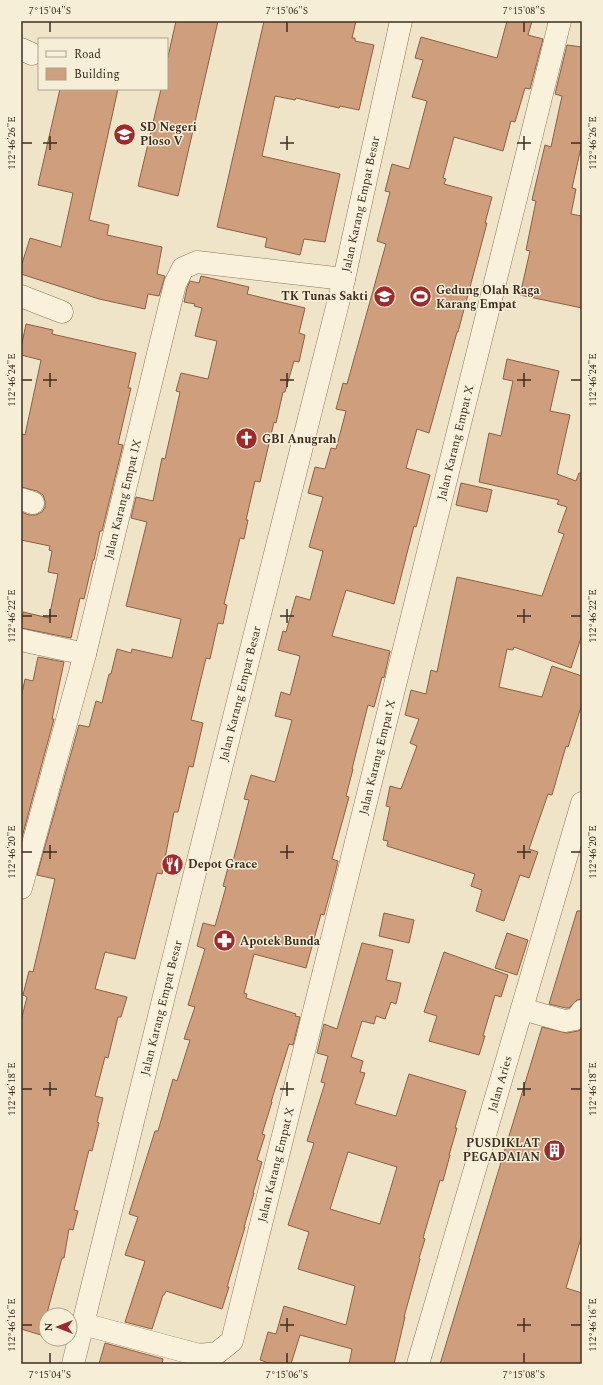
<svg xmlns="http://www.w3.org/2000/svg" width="603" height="1385" viewBox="0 0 603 1385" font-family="Spectral,serif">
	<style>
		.building { fill: #cf9f7d; stroke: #8d5f41; fill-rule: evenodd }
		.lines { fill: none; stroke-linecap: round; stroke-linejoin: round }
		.minor-casing { stroke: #8d765c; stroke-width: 23 }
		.minor { stroke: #faf1dc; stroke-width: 22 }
		.ticks { fill: none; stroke: #3d2e20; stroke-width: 1.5 }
		.labels { text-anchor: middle; stroke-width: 3; stroke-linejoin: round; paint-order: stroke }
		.poi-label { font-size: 12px; font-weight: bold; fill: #3d2e20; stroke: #f7eed8; text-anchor: start }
		.street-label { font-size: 12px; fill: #3d2e20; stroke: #f7eed8 }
		.neatline { fill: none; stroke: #3d2e20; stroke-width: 1.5 }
		.ticks-label { font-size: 10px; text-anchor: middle; fill: #3d2e20 }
	</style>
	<rect width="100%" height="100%" fill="#f0e4c8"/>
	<path class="building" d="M176,21h42l-40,175 -40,-10 23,-97h6v-28z
		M264,21h92l-4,17h3v3l19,4 -15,65 -19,-4 -1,2 -43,-10 -1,2 -20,-4 -13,60 78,18 -15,68 -21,-3 -4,16 -35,-8 2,-9 -50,-11z
		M507,21h25l-4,14 15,4 -13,50 -5,-1 -10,34 -4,-1 -8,30 -49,-14 -11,41 3,1 -2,5 48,13 -7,26h2l-29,109h-1l-28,101 -12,-4 -11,39 24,7 -14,52 -2,-1 -20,78 -48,-14 -14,46 58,15 -6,27 -2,-1 -8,30 -6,-2 -16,64h1l-7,27 3,1 -17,62 6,2 -2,9 -12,45 -3,-1 -15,54 -52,-14 -10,39 3,1 -1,4 50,16 -1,2 5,1 -7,28 -4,-1 -18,58h1l-10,32 3,1 -8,25 5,2 -9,31h1l-10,34h1l-18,60h2l-7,22 -56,-18 -2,4h-1l-11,34 -27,-7 20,-61 -20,-6 13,-38 -9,-3 26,-83h3l15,-52 4,2 13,-41 -6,-1 11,-32 -7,-2 17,-56 -8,-3 6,-23 12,3 11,-39 -3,-1 6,-22 3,1 17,-65 -5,-1 7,-24 24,7 17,-62 -17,-4 6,-24 9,3 10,-39 -22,-6 5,-19 3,1 10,-36 14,4 13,-49 -14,-4 14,-50 -15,-4 7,-26 10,2 6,-21 5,1 10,-38 -10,-2 7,-26 4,1 39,-140 -9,-3 13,-49 -5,-1 7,-27 17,5 18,-68 -15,-4 11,-37 -8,-2 6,-21 76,21z
		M567,45l15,2v96l-10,45 4,1 -5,25 11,2v92l-62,-13 10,-44 -4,-1 10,-49 -4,-1 13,-55 6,2 11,-51 -7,-2z
		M60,89h58l-29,131 20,5 -2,10 55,12 -5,27 8,2 -6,20 -11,-2 -3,15 -46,-10 -78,-25v-7l9,-29 31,9 12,-54 -35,-8z
		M201,276l48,11 -2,7 58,14 -6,25 6,2 -6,27 -5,-1 -9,31h-2l-7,31 -2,-1 -14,60 -5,-1 -9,39h2l-4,19 -4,-1 -16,66 3,1 -4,19 -5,-1 -8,36 -4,-1 -15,62 12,3 -10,44 -4,-1 -11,46h-4l-12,62 -5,-1 -22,86 -30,-7 -10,37 32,8 -6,20h-3l-10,41 -3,-1 -10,39 8,2 -6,24 2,1 -7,28 -3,-1 -15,60 4,1 -5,19 -4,-1 -5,29h-2l-21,77 -20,-6v-308l6,-24 -4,-2 6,-24 4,1 22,-93 -18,-4 42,-150 10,2 7,-26 6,2 7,-29h2l6,-25 14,4 1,-4 40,9 9,-39 -55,-13 21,-84 -16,-4 5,-21 17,4 9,-43 3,1 15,-67 -4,-1 5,-18 27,6 9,-38 -22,-5 7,-28 -8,-2 1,-2 -11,-2 3,-14 3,-7 9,2z
		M26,324l27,6 -1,4 84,19 -8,35h3l-13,56 5,1 -21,86h-2l-6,29h-1l-9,39 -4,-1 -9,40 -50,-10 2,-16 26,6 9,-44 -10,-2 4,-21 -3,-1 1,-4 -29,-6v-28l8,3h7l6,-3 3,-5v-6l-2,-6 -6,-4 -16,-4v-54l4,2 16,-75 -20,-5v-7z
		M507,359l52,12 -9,40 20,4 -13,59 19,7 3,-8h3v162l-11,33 -57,-21 -1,3 -6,-1 -8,38 43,10 10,-31 30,10v28l-14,43 -2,-1 -14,49 -4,-1 -19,55 9,3 -9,26 -9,-3 -16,46 -28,-10 6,-21 -11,-4 4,-12 -88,-28 1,-5 -5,-1 7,-33 -4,-1 4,-20 11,3 16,-43 -7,-3 9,-24 -14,-4 6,-25 15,4 5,-24 6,2 20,-95 85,19 22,-62 -6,-2 9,-25 -10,-3 2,-4 -80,-18 10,-49 12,3 12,-55 -10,-2z
		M461,483l31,7 -5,22 -31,-7z
		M38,657l26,5 -12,57h2l-33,122v-143l4,-19 8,2z
		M577,911h5v88l-5,1 -8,8h-3l-17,-4z
		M384,913l30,7 -5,23 -30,-7z
		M507,933l21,7 -11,35 -22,-7z
		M362,943l31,7 -7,30 15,3 -5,21 -5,-2 -6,17 -9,-3 -2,8 -12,-3 -11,36 12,4 -3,11 5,1 -10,31 41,12 13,-42 57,17 -11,37h2l-8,27h1l-7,26 -3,-1 -17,58 2,1 -6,19 1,1 -16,58h1l-11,47h-45l3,-15 -52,-14 -9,29h-19l-12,-4 8,-28 8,2 8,-28 62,19 9,-39 -57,-17 11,-37 -21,-7 26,-82 -7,-2 18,-58 -4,-1 7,-26 -11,-3 7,-29 13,5zM348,1152l49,15 -17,57 -50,-15z
		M444,952l64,23 -7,22 -6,-2 -12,41h2l-6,19 -50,-14 8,-25 -13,-4z
		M542,1027l25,6 11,-2 4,-2v206l-16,53 16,5v71h-142z
		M105,1343l58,16 -1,5h-63z"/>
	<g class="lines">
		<defs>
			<g id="minor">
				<path d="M21,49l11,5"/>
				<path d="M21,296l41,16"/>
				<path d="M21,499l12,4"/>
				<path d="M21,640l64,14"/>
				<path id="s1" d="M21,888l64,-234 90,-370 8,-16 14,-6 147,17"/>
				<path d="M522,1009l43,12 11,-2 6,-8"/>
				<path id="s2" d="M83,1324l116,31 18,-2 15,-12 328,-1320"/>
				<path id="s3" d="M73,1364l93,-376 178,-709 57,-258"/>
				<path id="s4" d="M418,1364l164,-561"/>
			</g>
		</defs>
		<use href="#minor" class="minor-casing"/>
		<use href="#minor" class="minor"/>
	</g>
	<path class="ticks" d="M50,22v10M287,22v10M524,22v10M50,136v14M287,136v14M524,136v14M22,143h10M43,143h14M280,143h14M517,143h14M571,143h10M50,373v14M287,373v14M524,373v14M22,380h10M43,380h14M280,380h14M517,380h14M571,380h10M50,609v14M287,609v14M524,609v14M22,616h10M43,616h14M280,616h14M517,616h14M571,616h10M50,845v14M287,845v14M524,845v14M22,852h10M43,852h14M280,852h14M517,852h14M571,852h10M50,1082v14M287,1082v14M524,1082v14M22,1089h10M43,1089h14M280,1089h14M517,1089h14M571,1089h10M287,1318v14M524,1318v14M22,1325h10M280,1325h14M517,1325h14M571,1325h10M50,1353v10M287,1353v10M524,1353v10"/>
	<defs>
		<symbol id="school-disc" viewBox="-11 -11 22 22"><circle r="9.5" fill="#9e2a2b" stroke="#f7eed8"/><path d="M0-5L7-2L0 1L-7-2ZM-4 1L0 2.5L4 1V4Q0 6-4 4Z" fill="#fff"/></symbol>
		<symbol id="stadium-disc" viewBox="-11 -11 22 22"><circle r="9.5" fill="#9e2a2b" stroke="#f7eed8"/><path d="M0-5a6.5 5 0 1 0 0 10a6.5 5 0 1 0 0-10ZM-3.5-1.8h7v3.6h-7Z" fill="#fff"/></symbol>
		<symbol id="church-disc" viewBox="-11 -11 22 22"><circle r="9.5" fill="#9e2a2b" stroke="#f7eed8"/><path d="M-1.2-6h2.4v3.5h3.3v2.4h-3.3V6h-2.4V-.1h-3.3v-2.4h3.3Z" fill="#fff"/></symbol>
		<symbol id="restaurant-disc" viewBox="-11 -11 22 22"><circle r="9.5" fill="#9e2a2b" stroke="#f7eed8"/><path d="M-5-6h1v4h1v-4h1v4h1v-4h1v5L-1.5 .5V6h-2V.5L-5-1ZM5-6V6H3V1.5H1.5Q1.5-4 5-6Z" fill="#fff"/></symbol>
		<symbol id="pharmacy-disc" viewBox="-11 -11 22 22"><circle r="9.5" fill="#9e2a2b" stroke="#f7eed8"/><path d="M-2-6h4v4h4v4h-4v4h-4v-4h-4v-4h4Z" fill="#fff"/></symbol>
		<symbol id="building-disc" viewBox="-11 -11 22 22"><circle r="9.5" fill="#9e2a2b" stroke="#f7eed8"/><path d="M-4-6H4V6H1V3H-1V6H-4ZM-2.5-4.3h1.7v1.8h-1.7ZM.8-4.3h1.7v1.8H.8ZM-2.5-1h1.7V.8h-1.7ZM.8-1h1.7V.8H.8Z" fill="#fff"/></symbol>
	</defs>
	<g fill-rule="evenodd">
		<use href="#school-disc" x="112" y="122" width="25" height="25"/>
		<use href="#school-disc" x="372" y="284" width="25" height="25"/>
		<use href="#stadium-disc" x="408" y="284" width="25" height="25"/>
		<use href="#church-disc" x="234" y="426" width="25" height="25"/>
		<use href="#restaurant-disc" x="160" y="852" width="25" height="25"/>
		<use href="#pharmacy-disc" x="212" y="928" width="25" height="25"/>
		<use href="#building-disc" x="542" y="1138" width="25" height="25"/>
	</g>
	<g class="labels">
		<g class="poi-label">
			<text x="140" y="131">SD Negeri<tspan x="140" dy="14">Ploso V</tspan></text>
			<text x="436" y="294">Gedung Olah Raga<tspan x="436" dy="14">Karang Empat</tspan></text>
			<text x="368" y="300" text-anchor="end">TK Tunas Sakti</text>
			<text x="262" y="443">GBI Anugrah</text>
			<text x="188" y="868">Depot Grace</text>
			<text x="240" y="945">Apotek Bunda</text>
			<text x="540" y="1147" text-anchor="end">PUSDIKLAT<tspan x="540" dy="14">PEGADAIAN</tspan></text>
		</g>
		<g class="street-label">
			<text dy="4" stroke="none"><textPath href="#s3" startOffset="1195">Jalan Karang Empat Besar</textPath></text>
			<text dy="4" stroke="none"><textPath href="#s2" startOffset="1083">Jalan Karang Empat X</textPath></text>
			<text dy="4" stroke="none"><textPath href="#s1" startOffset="402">Jalan Karang Empat IX</textPath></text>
			<text dy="4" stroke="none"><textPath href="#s3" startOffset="691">Jalan Karang Empat Besar</textPath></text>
			<text dy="4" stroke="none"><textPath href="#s2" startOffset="759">Jalan Karang Empat X</textPath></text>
			<text dy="4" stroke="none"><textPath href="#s3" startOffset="367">Jalan Karang Empat Besar</textPath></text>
			<text dy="4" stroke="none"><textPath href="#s4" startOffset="292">Jalan Aries</textPath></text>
			<text dy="4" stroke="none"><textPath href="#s2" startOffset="339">Jalan Karang Empat X</textPath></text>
		</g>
	</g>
	<rect width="603" height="1385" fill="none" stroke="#f7eed8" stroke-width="44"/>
	<rect x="38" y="38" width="130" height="52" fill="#f7eed8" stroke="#ada18e"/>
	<rect x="46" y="51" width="20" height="6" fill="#faf1dc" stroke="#ada18e"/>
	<text x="74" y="58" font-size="12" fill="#3d2e20">Road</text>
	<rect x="46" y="68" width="20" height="12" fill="#cf9f7d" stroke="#ada18e"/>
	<text x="74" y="78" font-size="12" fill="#3d2e20">Building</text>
	<g transform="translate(58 1327) rotate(270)"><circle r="19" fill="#f7eed8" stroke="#ada18e"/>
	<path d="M0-3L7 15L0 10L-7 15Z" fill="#9e2a2b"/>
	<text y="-6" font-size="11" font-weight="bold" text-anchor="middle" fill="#3d2e20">N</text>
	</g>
	<rect x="22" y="22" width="559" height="1341" class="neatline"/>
	<g class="ticks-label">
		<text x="50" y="14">7°15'04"S</text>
		<text x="287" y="14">7°15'06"S</text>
		<text x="524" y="14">7°15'08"S</text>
		<text transform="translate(592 143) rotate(-90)" y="4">112°46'26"E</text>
		<text transform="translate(11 143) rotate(-90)" y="4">112°46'26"E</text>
		<text transform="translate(592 380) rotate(-90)" y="4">112°46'24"E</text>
		<text transform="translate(11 380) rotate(-90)" y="4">112°46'24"E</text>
		<text transform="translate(592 616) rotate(-90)" y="4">112°46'22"E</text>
		<text transform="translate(11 616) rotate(-90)" y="4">112°46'22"E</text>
		<text transform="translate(11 852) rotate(-90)" y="4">112°46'20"E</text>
		<text transform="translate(592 852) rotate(-90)" y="4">112°46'20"E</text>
		<text transform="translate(592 1089) rotate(-90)" y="4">112°46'18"E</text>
		<text transform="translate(11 1089) rotate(-90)" y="4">112°46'18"E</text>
		<text transform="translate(592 1325) rotate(-90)" y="4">112°46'16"E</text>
		<text transform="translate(11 1325) rotate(-90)" y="4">112°46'16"E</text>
		<text x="50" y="1378">7°15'04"S</text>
		<text x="287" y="1378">7°15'06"S</text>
		<text x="524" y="1378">7°15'08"S</text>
	</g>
</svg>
